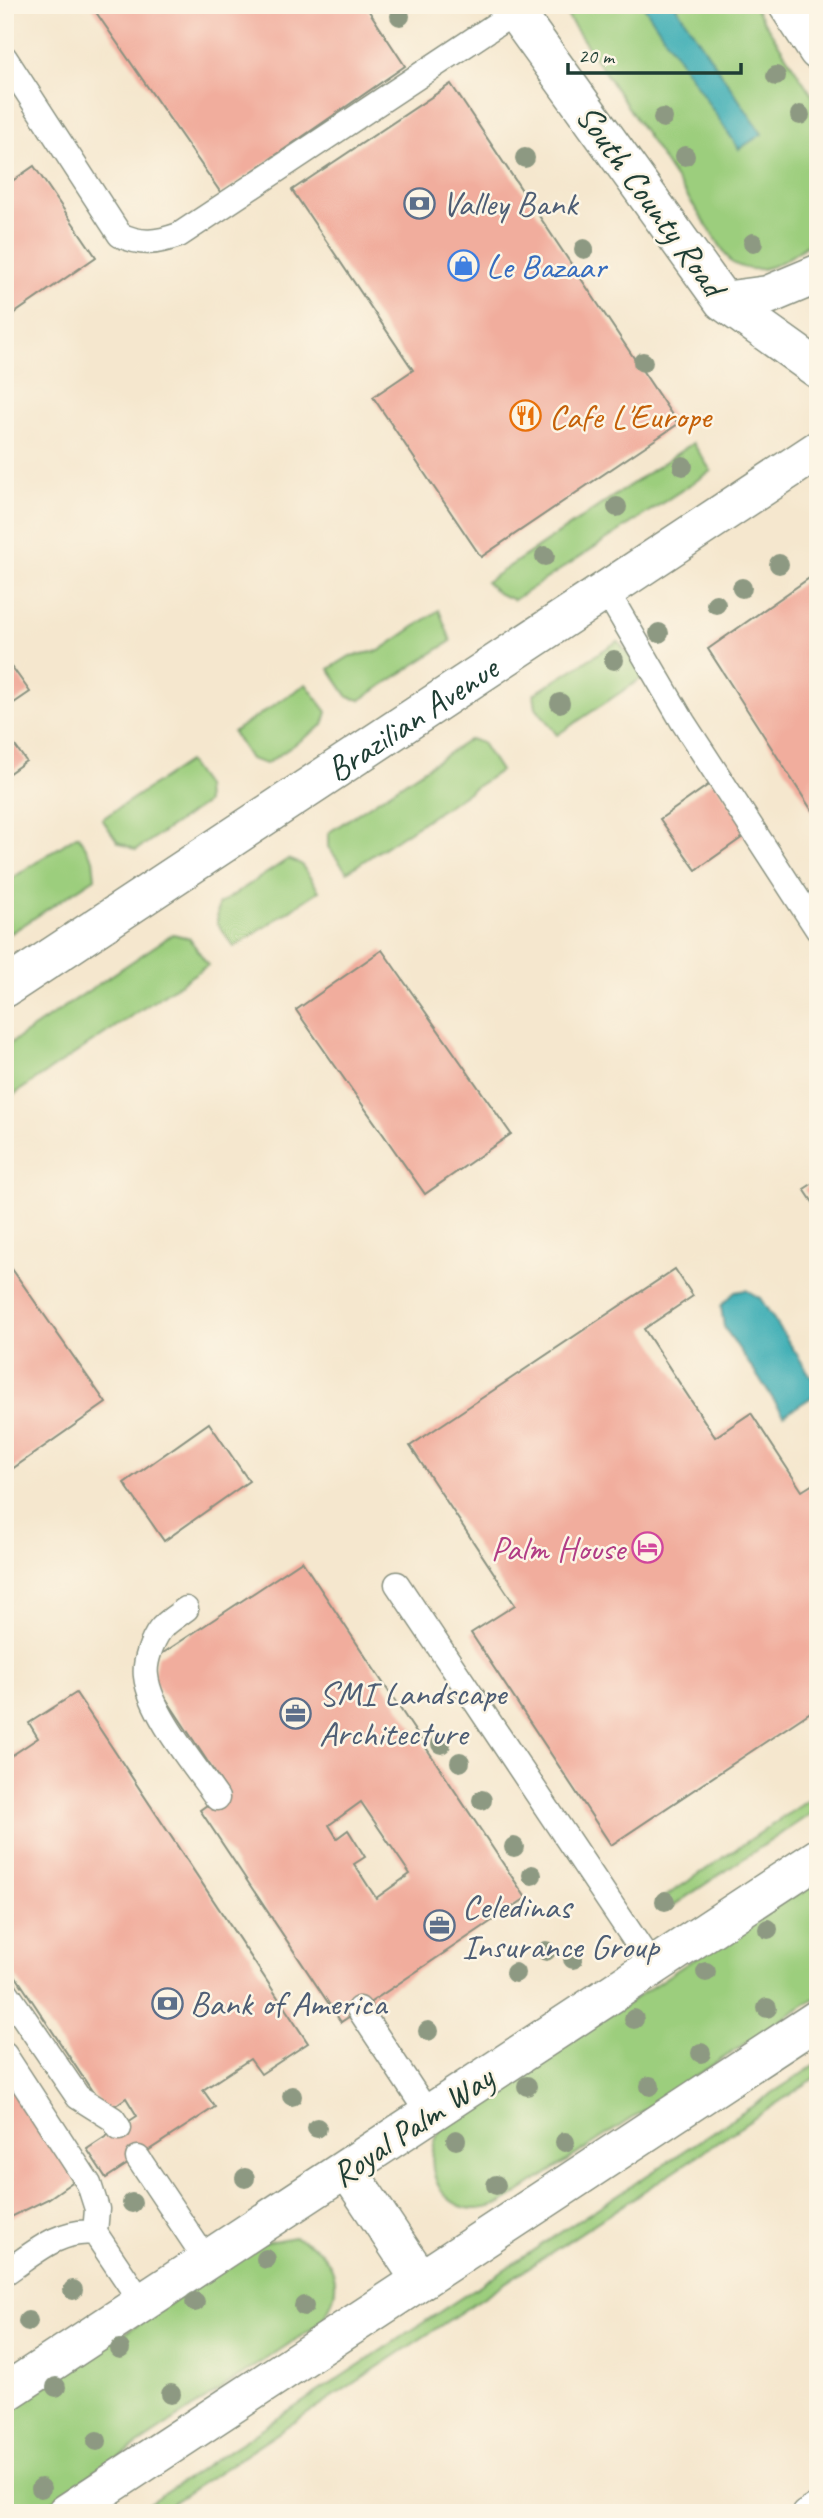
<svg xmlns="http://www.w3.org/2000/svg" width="823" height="2518" viewBox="0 0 823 2518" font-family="Caveat,sans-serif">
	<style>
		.green { fill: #9cce7d; stroke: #5e8658; stroke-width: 2 }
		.water { fill: #3daeb5; stroke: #2e7674; stroke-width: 2 }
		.building { fill: #f1ad9d; fill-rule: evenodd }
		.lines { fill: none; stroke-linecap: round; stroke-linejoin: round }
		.service-casing { stroke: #8a9281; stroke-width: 27 }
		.minor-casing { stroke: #8a9281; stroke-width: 41 }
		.tertiary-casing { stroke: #8a9281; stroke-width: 41 }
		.secondary-casing { stroke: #8a9281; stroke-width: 41 }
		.service { stroke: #fff; stroke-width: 24 }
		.minor { stroke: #fff; stroke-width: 38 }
		.tertiary { stroke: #fff; stroke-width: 38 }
		.secondary { stroke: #fff; stroke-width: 38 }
		.tree { fill: #8d9982 }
		.labels { text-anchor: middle; stroke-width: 5; stroke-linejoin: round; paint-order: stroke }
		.street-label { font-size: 35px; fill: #1f3d34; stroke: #fcf5e5 }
		.service-label { font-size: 35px; fill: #4e5e75; stroke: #fcf5e5; text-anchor: start }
		.shop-label { font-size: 35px; fill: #366cbe; stroke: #fcf5e5; text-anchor: start }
		.food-label { font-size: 35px; fill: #c56008; stroke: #fcf5e5; text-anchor: start }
		.hotel-label { font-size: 35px; fill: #b23c85; stroke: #fcf5e5; text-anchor: end }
	</style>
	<rect width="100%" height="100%" fill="#fcf5e5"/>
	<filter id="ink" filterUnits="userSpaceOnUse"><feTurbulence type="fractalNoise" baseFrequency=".0143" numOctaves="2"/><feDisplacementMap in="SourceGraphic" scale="14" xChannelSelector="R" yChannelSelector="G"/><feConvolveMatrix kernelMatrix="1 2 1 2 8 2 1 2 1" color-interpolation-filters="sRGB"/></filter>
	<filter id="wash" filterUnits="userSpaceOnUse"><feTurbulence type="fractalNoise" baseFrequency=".00686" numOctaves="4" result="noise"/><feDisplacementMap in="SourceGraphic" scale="28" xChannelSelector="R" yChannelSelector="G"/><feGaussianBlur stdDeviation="1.57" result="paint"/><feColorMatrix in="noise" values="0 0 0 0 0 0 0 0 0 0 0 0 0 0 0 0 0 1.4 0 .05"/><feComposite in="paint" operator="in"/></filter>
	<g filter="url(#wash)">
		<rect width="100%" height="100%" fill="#f5e7ce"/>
		<path class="green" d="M560,5h193l65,99v133c-28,20 -54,45 -87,25z
			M693,443l18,28 -197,129 -15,-6 -13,-12z
			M439,610l12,31 -91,59 -12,-3 -19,-28 21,-13 29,-5z
			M618,641l27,35 -88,59 -21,-28 -2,-13z
			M306,684l21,28 -4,13 -57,39 -16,-5 -17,-27z
			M470,739l12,4 18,28 -153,101 -19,-25v-14z
			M188,762l17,24 1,17 -70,47 -18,-8 -16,-23z
			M78,835l15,24 2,19 -84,55 -6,-3v-47z
			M288,859l13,5 18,27 -85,56 -17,-24 1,-18z
			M173,934l16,4 19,27 -198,132 -5,-7v-43z
			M818,1794v15l-150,100 -12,-6z
			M818,1876v120l-317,208c-9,2 -19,6 -28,5 -40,-4 -51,-53 -31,-82z
			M818,2063v13l-661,437h-23z
			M294,2237c43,14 54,53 25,87l-285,189h-29v-101l257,-169z"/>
		<path class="water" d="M643,5h32l87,129 -23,15z
			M746,1290l14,8 58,89v6l-34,22 -60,-88 -3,-21 14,-14z"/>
		<g id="blocks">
			<path class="building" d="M91,5h274l40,61 -184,127z
				M451,84l227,340 -197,133 -108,-160 40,-27 -121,-180z
				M34,166l62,91 -84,58 -7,-10v-119z
				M818,572v248l-110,-171z
				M5,657l25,35 -25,17z
				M5,732l21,29 -21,15z
				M714,781l36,51 -54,38 -36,-51z
				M382,950l129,184 -86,60 -129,-184z
				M818,1180v30l-14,-21z
				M5,1259l101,144 -94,66 -7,-10z
				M675,1269l18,27 -49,33 71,108 36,-24 51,78 16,-10v226l-207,138 -140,-212 44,-28 -105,-159z
				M209,1423l40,58 -85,60 -40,-58z
				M302,1561l224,337 -185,124 -141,-212 27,-19 -74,-112 4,-22zM361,1802l49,72 -34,24 -22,-34 11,-7 -17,-27 -11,8 -8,-13z
				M76,1693l232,350 -47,31 -11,-15 -47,31 12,17 -109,71 -19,-29 50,-33 -11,-18 -20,14 -101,-152v-200l33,-22 -9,-15z
				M5,2068l73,110 -30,21 -43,21z"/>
		</g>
	</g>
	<g filter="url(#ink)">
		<use href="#blocks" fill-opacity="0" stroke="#8a9281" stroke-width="2"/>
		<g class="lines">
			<defs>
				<path id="service" d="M5,58l115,177c22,10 36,8 59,0l336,-223
					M606,590l77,132 135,208
					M397,1584l256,383
					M186,1609c-8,6 -20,13 -26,21 -8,11 -16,32 -14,46 4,37 50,91 71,122
					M5,1990l73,107 35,22 6,9
					M359,2009l70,106
					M5,2055l84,129 8,25 -2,24
					M138,2158l69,103
					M5,2273c28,-19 55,-45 90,-40l47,70
					M804,2513l14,-9"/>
				<g id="minor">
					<path id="s1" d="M5,988l813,-538"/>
				</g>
				<path id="tertiary" d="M347,2169l73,110
					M5,2393l813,-535
					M67,2513l751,-494"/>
				<path id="secondary" d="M510,5l213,296 95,68
					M788,5l30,46
					M723,301l45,-6 50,-21"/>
			</defs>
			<use href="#service" class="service-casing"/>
			<use href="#minor" class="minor-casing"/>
			<use href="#tertiary" class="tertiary-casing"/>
			<use href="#secondary" class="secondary-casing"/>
			<use href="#service" class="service"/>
			<use href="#minor" class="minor"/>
			<use href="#tertiary" class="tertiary"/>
			<use href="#secondary" class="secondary"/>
		</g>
		<g class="tree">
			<circle cx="400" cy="16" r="10"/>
			<circle cx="776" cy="76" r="10"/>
			<circle cx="800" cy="115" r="10"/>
			<circle cx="663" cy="118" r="10"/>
			<circle cx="685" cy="156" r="10"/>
			<circle cx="525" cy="158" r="10"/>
			<circle cx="753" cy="243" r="10"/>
			<circle cx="584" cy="249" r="10"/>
			<circle cx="643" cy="362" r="10"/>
			<circle cx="683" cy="466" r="10"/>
			<circle cx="617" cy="507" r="10"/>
			<circle cx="545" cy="556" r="10"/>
			<circle cx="779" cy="564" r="10"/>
			<circle cx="742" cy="588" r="10"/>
			<circle cx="716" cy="604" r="10"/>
			<circle cx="659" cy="633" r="10"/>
			<circle cx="614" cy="660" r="10"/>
			<circle cx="560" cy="703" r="10"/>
			<circle cx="441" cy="1744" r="10"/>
			<circle cx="460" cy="1762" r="10"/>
			<circle cx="482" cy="1800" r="10"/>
			<circle cx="514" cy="1847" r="10"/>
			<circle cx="532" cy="1875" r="10"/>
			<circle cx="665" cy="1901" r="10"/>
			<circle cx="768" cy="1929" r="10"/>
			<circle cx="546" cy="1951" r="10"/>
			<circle cx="573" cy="1959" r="10"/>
			<circle cx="706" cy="1972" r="10"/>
			<circle cx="515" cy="1973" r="10"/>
			<circle cx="767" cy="2008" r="10"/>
			<circle cx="634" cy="2019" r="10"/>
			<circle cx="428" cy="2031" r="10"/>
			<circle cx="701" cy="2053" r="10"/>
			<circle cx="527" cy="2086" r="10"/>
			<circle cx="650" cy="2086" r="10"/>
			<circle cx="292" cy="2096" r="10"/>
			<circle cx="317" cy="2128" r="10"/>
			<circle cx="456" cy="2140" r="10"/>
			<circle cx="565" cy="2142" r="10"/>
			<circle cx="245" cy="2178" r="10"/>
			<circle cx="496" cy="2185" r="10"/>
			<circle cx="132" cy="2203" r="10"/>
			<circle cx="266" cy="2259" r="10"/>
			<circle cx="73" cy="2290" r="10"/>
			<circle cx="195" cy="2302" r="10"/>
			<circle cx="304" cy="2306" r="10"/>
			<circle cx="28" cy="2321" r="10"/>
			<circle cx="120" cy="2349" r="10"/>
			<circle cx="56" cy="2387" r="10"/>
			<circle cx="171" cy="2394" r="10"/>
			<circle cx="97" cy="2441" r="10"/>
			<circle cx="41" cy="2488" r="10"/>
		</g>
	</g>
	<defs>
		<symbol id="bank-ring" viewBox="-11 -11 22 22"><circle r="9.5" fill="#fcf5e5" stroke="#5c6f8a" stroke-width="1.5"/><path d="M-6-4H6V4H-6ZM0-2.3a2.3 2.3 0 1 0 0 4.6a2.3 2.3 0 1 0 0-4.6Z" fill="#5c6f8a"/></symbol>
		<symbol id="shop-ring" viewBox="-11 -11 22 22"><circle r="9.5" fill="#fcf5e5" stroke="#3f7fe0" stroke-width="1.5"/><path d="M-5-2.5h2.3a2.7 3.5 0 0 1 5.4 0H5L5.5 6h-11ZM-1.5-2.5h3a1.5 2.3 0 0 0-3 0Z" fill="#3f7fe0"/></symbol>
		<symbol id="restaurant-ring" viewBox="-11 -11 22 22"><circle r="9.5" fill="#fcf5e5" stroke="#e8710a" stroke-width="1.5"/><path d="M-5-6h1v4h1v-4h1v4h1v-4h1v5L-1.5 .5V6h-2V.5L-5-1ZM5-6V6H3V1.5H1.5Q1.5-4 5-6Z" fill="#e8710a"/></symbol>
		<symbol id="hotel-ring" viewBox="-11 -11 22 22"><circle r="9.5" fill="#fcf5e5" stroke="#d1479c" stroke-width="1.5"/><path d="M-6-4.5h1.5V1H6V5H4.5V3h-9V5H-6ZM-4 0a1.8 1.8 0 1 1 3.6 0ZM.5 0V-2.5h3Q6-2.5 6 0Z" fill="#d1479c"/></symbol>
		<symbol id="office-ring" viewBox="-11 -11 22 22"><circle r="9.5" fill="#fcf5e5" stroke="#5c6f8a" stroke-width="1.5"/><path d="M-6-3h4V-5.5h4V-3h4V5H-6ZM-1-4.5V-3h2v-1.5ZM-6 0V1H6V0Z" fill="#5c6f8a"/></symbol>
	</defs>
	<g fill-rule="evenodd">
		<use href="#bank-ring" x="402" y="186" width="35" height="35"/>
		<use href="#shop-ring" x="446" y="248" width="35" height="35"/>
		<use href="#restaurant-ring" x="508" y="398" width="35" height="35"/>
		<use href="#hotel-ring" x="630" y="1530" width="35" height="35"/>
		<use href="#office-ring" x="278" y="1696" width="35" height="35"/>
		<use href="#office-ring" x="422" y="1908" width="35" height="35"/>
		<use href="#bank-ring" x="150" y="1986" width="35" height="35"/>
	</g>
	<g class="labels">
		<g class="street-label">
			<text transform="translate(651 200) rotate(54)" y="12">South County Road</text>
			<text dy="12" stroke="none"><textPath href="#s1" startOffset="488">Brazilian Avenue</textPath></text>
			<text transform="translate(412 2126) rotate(-34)" y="12">Royal Palm Way</text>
		</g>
		<g class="service-label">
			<text x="442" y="215">Valley Bank</text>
			<text x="319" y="1705">SMI Landscape<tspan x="319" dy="40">Architecture</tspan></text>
			<text x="462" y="1918">Celedinas<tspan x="462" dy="40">Insurance Group</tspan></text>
			<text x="190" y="2015">Bank of America</text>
		</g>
		<g class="shop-label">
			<text x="486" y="278">Le Bazaar</text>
		</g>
		<g class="food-label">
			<text x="549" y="428">Cafe L'Europe</text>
		</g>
		<g class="hotel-label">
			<text x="625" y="1560">Palm House</text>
		</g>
	</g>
	<rect width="823" height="2518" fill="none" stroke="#fcf5e5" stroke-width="28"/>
	<path d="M568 63v10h173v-10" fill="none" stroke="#1f3d34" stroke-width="3.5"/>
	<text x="578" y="63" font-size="21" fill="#1f3d34" stroke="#fcf5e5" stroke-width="5" paint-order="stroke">20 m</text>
</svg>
